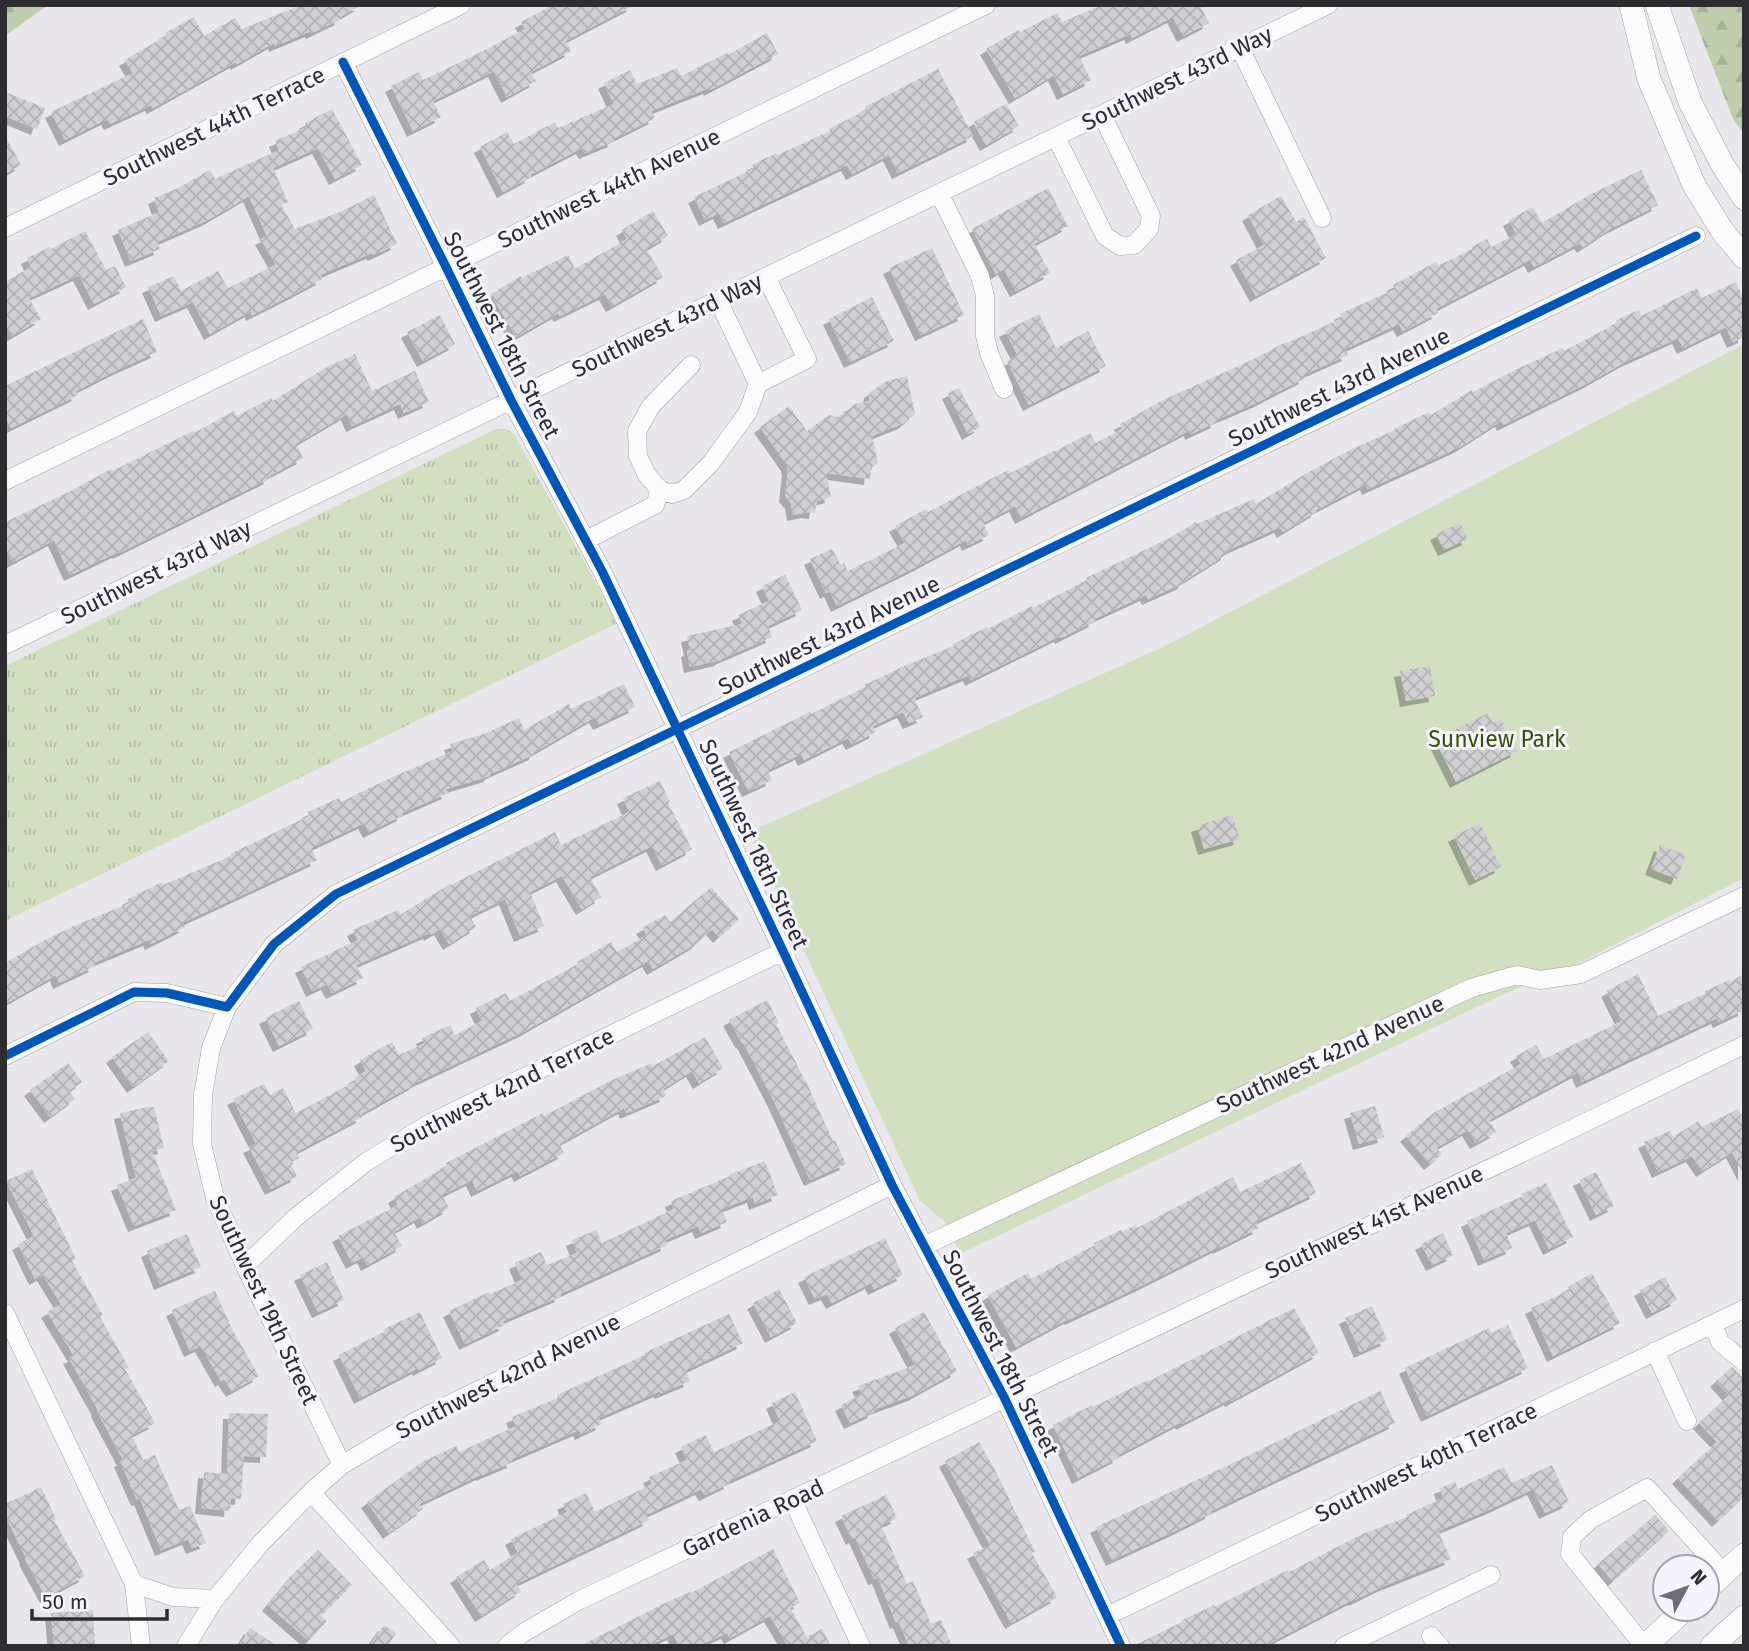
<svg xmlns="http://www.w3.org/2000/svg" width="1749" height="1651" viewBox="0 0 1749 1651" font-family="'Fira Sans',sans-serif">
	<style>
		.grass { fill: url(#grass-tufts) }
		.forest { fill: url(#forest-firs) }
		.green { fill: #d1e0c1 }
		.building { fill: url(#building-cross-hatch); filter: url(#shadow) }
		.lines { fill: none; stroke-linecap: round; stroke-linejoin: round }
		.minor-casing { stroke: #a1a0a3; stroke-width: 19 }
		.major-casing { stroke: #a1a0a3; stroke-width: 24 }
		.minor { stroke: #fcfbfc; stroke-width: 18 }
		.major { stroke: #fcfbfc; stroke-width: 23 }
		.cycleway-casing { stroke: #f5f3fb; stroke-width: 13 }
		.cycleway { stroke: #0057b8; stroke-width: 9 }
		.labels { text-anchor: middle; stroke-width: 6; stroke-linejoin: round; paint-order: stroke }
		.street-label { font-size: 23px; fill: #2d2c2f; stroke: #f5f3fb }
		.park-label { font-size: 23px; fill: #365008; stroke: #f5f3fb }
	</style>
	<defs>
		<pattern id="grass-tufts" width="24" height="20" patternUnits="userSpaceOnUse" patternTransform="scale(1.75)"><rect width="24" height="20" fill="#d1e0c1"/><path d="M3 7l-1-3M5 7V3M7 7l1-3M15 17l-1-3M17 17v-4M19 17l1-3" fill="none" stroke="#b4c0a6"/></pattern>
		<pattern id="forest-firs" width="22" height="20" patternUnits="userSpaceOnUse" patternTransform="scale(1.75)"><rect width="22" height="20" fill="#bfcfae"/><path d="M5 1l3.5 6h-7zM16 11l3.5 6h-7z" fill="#a4b296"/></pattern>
		<pattern id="building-cross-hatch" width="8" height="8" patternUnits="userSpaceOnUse" patternTransform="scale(1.75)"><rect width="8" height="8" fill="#d0cfd2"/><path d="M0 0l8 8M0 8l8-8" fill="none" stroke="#b3b2b5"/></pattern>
		<filter id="shadow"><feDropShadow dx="-6" dy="6" stdDeviation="0" flood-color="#0004"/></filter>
	</defs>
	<rect width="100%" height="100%" fill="#e9e7ec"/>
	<path class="grass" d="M496,429h10l8,5 104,189 -613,298v-255z"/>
	<path class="forest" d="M5,5h43l-43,31z
		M1689,5h55v129l-11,-15z"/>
	<path class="green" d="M1744,344v534l-167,86 -77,32 -540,258 -15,-32 -25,-21 -171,-369 416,-186z"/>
	<path class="building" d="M301,5h60l-21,12 1,2 -29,14 -1,-2 -36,15 -1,-3 -37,21 -1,-2 -83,46 -2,-3 -41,19 -3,-5 -42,21 -14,-28 82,-39 -8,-13 42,-25 -2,-2 29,-16 10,19 31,-18 7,11z
		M553,5h81l-69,36 6,10 -40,21 5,9 -29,16 -13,-26 -61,30 8,16 -28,14 -22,-45 28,-14 4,8 48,-23 54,-28 -4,-7z
		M1102,5h98l9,18 -26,13 -10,-19 -41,21 -2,-4 -51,22 12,24 -28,14 -9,-19 -39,23 -29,-49 32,-19 2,2 37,-19 5,9z
		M767,33l11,21 -68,36 -1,-2 -58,23 4,7 -42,21 1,2 -29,12 -3,-5 -52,27 1,2 -28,15 -23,-45 27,-15 7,12 41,-22 3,6 56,-24 -10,-21 26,-13 7,14 40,-16 4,8 46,-23 1,2z
		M938,69l35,67 -75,37 -9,-18 -37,19 -5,-9 -123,58 -5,-10 -14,7 -11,-23 61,-29 -3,-3 24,-12 1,2 53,-24 -1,-2 37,-19 -1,-3z
		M5,92l40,16 -8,21 -32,-13z
		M1006,104l13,22 -33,19 -13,-23z
		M332,109l30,56 -27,14 -17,-31 -45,20 15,34 -7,3 14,24 45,-17 34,-17 23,49 -23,11 -2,-2 -52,22 2,4 -30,16 -40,20 -1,-4 -41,23 -17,-32 -32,14 -13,-29 26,-11 7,15 37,-20 10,17 48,-23 -15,-26 6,-3 -18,-40 -41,24 -51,22 3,7 -29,12 -13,-31 41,-18 -5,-14 24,-10 32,-18 5,9 64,-29 -4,-9 32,-14 -2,-4z
		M5,135l16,30 -16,9z
		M1641,170l17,35 -48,24 -27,18 -3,-4 -46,24 -4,-7 -94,49 2,4 -35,18 -4,-7 -54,25 3,6 -45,20 2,3 -47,24 -42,18 1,2 -26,12 -1,-4 -169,88 -6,-12 -32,17 6,12 -21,10 -2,-5 -48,26 -81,40 -7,-15 -4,2 -16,-34 22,-10 9,16 3,-2 4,8 57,-28 -10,-17 31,-17 2,3 80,-42 2,3 46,-23v1l34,-18 6,10 26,-14 -2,-5 43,-24 93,-42 30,-16 1,1 55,-25 -2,-4 55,-25 -2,-4 43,-23 2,4 34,-17 -1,-2 16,-8 4,8 25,-13 -7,-14 24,-13 9,16 49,-29z
		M1048,188l20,38 -34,18 16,29 -34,18 -12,-22 -8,5 -24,-45z
		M1281,196l15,26 8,-5 22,41 -70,38 -20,-36 28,-15 -16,-30z
		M653,211l15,25 -22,13 17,28 -51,29 -7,-12 -45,22 -2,-3 -42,24 -25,-43 30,-18 1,2 46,-23 7,14 52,-30 -5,-9z
		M85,231l21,39 9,-4 11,21 -32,17 -15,-29 -50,23 12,21 -29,17 -7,-13v-41l26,-15 -4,-9 23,-11 1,2z
		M932,248l32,67 -43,20 -32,-67z
		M1736,282l8,18v37l-11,5 -7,-15 -43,21 -5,-10 -53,24 -37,21 -85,42 -2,-4 -41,26 -92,42 -2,-5 -50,26 1,1 -34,21 -3,-5 -54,24 1,3 -43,27v2l-36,16 -2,-4 -52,24 1,2 -34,17 -1,-2 -89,44 -2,-5 -55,23 9,19 -14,6 -6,-11 -30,14 3,6 -24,12 -4,-6 -44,22 -3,-6 -33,16 4,10 -24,11 -19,-39 81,-40 1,2 54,-27 -1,-2 45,-21 45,-18 -1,-2 34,-17 1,2 44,-23 1,2 54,-28 -1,-2 84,-40 26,-16 1,2 57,-25 2,5 51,-31 43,-23 45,-20 -1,-1 35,-17 2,3 41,-25 1,2 44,-23 46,-21 1,3 53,-28 -1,-3 23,-10 2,6 56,-28 5,10z
		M872,297l22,44 -44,21 -21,-43z
		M1039,314l17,34 32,-17 18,35 -77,39 -22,-44 11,-5 -13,-25z
		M440,315l15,29 -32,17 -16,-29z
		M143,319l14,33 -40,18 -41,21 2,4 -67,33 -6,-11v-31z
		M355,354l17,37 43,-20 14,31 -25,11 -4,-9 -48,22 -5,-12 -51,30 7,14 -34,18 1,2 -151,75 -1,-1 -48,23 -16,-35 -41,22 -8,-14v-26l62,-29 44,-24 1,2 81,-40 1,2 40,-22 3,5 34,-18 2,3 52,-33z
		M907,376l8,38 -11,9 -32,13 6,27 -7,5 -1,11 -44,-6 5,24 -14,4 -2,12 -7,-1 -15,3 -2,-12 -6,-7 3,-26 -1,-5 -27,-38 29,-21 18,25 22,-16 9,2 17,-13 14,-3 1,-9 17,-11z
		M959,388l21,39 -12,7 -20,-41z
		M1460,523l8,16 -24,11 -8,-16z
		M785,575l17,35 -34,16 4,11 -51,22v1l-31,7 -3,-16 3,-1 -3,-14 55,-12 -4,-9 31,-14 -7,-15z
		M1430,666l5,30 -29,5 -6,-30z
		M624,684l11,23 -36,17 -4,-7 -60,35v2l-45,20v2l-44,13 2,4 -46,20 1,2 -34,17 -5,-9 -53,25 6,12 -135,63 3,4 -34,17 -2,-4 -56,23 2,3 -36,17 -3,-8 -51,29v-41l38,-22 31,-15 56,-23 -2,-4 34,-17 1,3 68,-29 -1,-2 79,-38 -1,-4 31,-14 2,4 45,-22 67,-29 -3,-7 34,-10 35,-16 5,12 45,-26 2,5z
		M1488,713l5,10 8,-4 16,32 -61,31 -21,-42z
		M660,781l10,21 -2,1 24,46 -30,16 -10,-19 -62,31 11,20 -19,12 -20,-33 -32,16 14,34 -24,10 -15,-37 -35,17 6,11 -27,17 -9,-15 -10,6 -1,-2 -73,32 7,13 -31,15 -5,-9 -15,7 -11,-24 57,-27 -5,-10 45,-20 2,5 50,-31 1,1 104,-53 6,13 68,-33 -6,-14z
		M1232,815l8,24 -36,10 -7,-23z
		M1480,823l21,44 -26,13 -21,-44z
		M1660,845l26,10 -9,24 -26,-10z
		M711,887l28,32 -20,18 -7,-8 -16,15 -43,25 -5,-8 -123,70 -110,52v1l-54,30 1,3 -66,35 3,6 -9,5 7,13 -26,13 -22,-42 7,-3 -23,-45 31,-15 6,11 13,-7 13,25 60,-32 -2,-3 12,-7 -6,-11 32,-18 7,13 26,-12 -3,-5 28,-13 5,10 27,-14 -6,-13 30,-15 4,8 68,-37 -1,-2 34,-20 6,10 30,-17 -5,-7 23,-13 5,7z
		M1638,974l20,42 48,-23 -1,-2 24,-11 1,2 14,-8v36l-25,12 -2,-4 -135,64 -4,-10 -89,48 7,12 -20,11 -8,-13 -32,18 6,6 -12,10 -24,-28 26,-22 89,-50 -5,-8 20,-11 8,14 78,-38 -15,-30z
		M767,1000l12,23 -3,1 33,64 24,53 2,-1 11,24 -36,16 -37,-81 -30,-57 -1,1 -13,-23z
		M299,1001l14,28 -34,17 -14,-28z
		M148,1032l21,29 -36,26 -21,-30z
		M705,1037l18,31 -24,15 -7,-12 -29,18 3,7 -40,17 -2,-5 -65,36 5,9 -44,23 -3,-5 -40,20 -5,-11 -30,15 7,13 -26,15 -3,-6 -26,15 8,14 -35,19 -4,-8 -11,6 -14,-27 60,-31 -4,-8 53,-31 -1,-3 97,-50 1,3 66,-35 42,-18 1,3z
		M68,1063l14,19 -13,9 6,8 -25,18 -20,-27z
		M1375,1106l9,31 -25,7 -9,-31z
		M148,1107h6l10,41 -12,3 24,59 -42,16 -17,-41 19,-7 -16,-65z
		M1738,1109l6,11v55l-12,-23 -30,19 -10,-15 -34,16 -14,-30 26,-11 3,6 25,-16 4,6z
		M765,1161l13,34 -23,9 -2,-7 -32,12 6,13 -26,11 -3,-7 -33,14 2,5 -107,49 1,2 -58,25 2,4 -40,19 -16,-33 40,-19 1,2 32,-14 -7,-17 26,-11 6,13 30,-12 -5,-13 24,-10 6,13 72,-34 -3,-8 59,-25 -1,-1z
		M1301,1163l15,30 -61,29 4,6 -40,20 -1,-1 -71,36 -76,36 -1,-1 -54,29 -28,-52 40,-22 3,6 64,-34 -1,-2 27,-13 1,2 14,-7 1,3 96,-51 7,15z
		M32,1169l44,90 -4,2 31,54 -3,2 29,51 -4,1 30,54 -23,12 11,25 12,-5 24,55 11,-4 16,37 -14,5 -4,-9 -27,11 -21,-51 -3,1 -17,-39 3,-1 -26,-49 1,-1 -29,-52 5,-2 -27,-44 14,-8 -18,-29 -8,4 -17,-35 16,-8 -28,-55z
		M1596,1172l18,34 -18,9 -17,-35z
		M1546,1183l27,54 -24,12 -14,-29 -29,13 6,15 -28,12 -17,-39 56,-25 -1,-2z
		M1443,1233l10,22 -21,10 -11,-21z
		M187,1234l14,33 -41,17 -13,-33z
		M885,1238l18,37 -29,14 -3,-6 -39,20 -5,-9 -12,5 -11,-22z
		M327,1262l17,38 -26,12 -18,-37z
		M1592,1273l28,50 -67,33 -22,-48 39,-18 -2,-3z
		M1665,1277l12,23 -25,13 -12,-23z
		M779,1289l18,34 -26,14 -18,-34z
		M215,1291l17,38 27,47 -27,15 -8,-12 -3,2 -20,-35 -11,5 -18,-41z
		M1372,1306l15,34 -27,12 -15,-34z
		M1294,1308l25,45 -88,48 -1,-2 -48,25 -1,-2 -63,33 1,2 -41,21 -25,-53 39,-20 1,2 55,-27 1,1z
		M420,1312l22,46 -23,12 -1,-2 -58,30 -21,-43 46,-24 -1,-2z
		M924,1312l33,59 -43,24 -41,15 1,2 -24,11 -9,-18 21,-11 -4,-8 57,-21 -20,-37z
		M729,1314l14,29 -57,27 4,11 -29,12 -1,-2 -62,27 4,6 -21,10 -2,-4 -67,29 1,3 -31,13v-1l-63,30 4,5 -34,24 -22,-31 55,-40 34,-16 3,6 57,-26 -4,-9 46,-19 -1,-3 88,-40 -1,-2z
		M1508,1325l20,43 -101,48 -22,-48 84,-40 2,5z
		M1732,1367l12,12v118l-26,24 -40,-43 39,-36 -18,-19 30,-28 -13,-14z
		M1380,1391l15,32 -184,88v2l-36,18 -63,29 -16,-33 137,-64z
		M795,1392l22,49 -88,40 1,2 -25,12 -4,-6 -55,26 3,5 -133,64 5,7 -40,25 -25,-39 28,-17 6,10 28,-17 -7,-14 56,-27 -4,-8 23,-11 9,19 57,-28 -3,-7 38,-17 -6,-13 25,-12 8,17 66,-31 -8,-18z
		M229,1413l39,1 -2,43 -22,-1 -3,43 -10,-1 -1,13 -29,-3 3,-36 23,2z
		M979,1442l15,26 41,84 -3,1 25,44 -46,26 -38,-70 17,-8 -45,-84z
		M1552,1465l17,37 -24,11 -12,-24 -40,19 -55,23 13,28 -70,28 -26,13 -1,-1 -90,47h-131l49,-24v-2l32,-15 1,2 73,-37 1,2 71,-37 47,-18 -1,-2 37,-17 -3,-10 15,-6 3,7 46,-22 8,16z
		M41,1487l15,32 -2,1 31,56 -39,21 -21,-38 1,-1 -21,-43v-11z
		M886,1495l11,23 -16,7 26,59 6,-3 18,43 10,-4 11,26h-43l-10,-24 -3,1 -18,-45 -4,1 -19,-42 -3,2 -11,-23z
		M1655,1515l14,16 -56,50 -15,-17z
		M773,1549l27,54 -10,5 17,29 15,-8 9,17h-43l-18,-30 -40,22 -3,-5 -29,13h-19l-6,-12 -25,12h-68l83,-42 27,-12 1,1z
		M318,1550l34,35 -31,31 6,5 -18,20 -41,-36 27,-33z
		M93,1610l2,36h-41l-3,-33z
		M384,1625l12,8 -8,13h-19z
		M250,1628l27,18h-38z"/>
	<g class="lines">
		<defs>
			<path id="minor" d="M1240,48l82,170
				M343,62l103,205 65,133 91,171 181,380 109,234 112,212 117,249
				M1056,137l49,99 15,10 14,-1 15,-16 2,-13 -49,-101
				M939,193l41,83 5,20v40l4,17 15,36
				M5,228l456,-223
				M718,300l40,84 49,-25 -41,-82
				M691,365l-40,41 -14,25 1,25 9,19 13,15 12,4 12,-4 27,-27 37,-51 10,-28
				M5,481l981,-476
				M586,540l69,-35 5,-15
				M5,645l1323,-640
				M227,1007l-16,41 -8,47 -1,49 13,54 30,68 97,199
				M5,1056l129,-64 33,1 60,14 47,-63 62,-50 1360,-658
				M924,1246l547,-258 46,-13 23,5 41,-6 163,-78
				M245,1266l50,-48 71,-56 66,-40 351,-171
				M5,1313l129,271 7,62
				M1713,1324l7,18 24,20
				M1655,1351l32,70
				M311,1492l140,154
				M792,1499l69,147
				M134,1584l39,13 42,2
				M1107,1616l637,-307
				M1431,1636l9,10
				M186,1646l29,-47 46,-56 50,-51 31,-27 74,-44 476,-236
				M507,1646l16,-13 55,-32 963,-457 203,-99
				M1344,1646l147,-71
				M1644,1646l-74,-92 2,-17 18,-17 57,-32 77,85"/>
			<path id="major" d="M1631,5l18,74 45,106 29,47 21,25
				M1657,5l33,97 32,62 22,34
				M1707,1589l37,-34
				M1645,1646l40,-37
				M1712,1646l32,-29"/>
		</defs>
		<use href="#minor" class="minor-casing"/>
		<use href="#major" class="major-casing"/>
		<use href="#minor" class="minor"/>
		<use href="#major" class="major"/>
		<defs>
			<path id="cycleway" d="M343,62l103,205 65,133 91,171 181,380 109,234 112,212 117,249
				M5,1056l129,-64 33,1 60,14 47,-63 62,-50 1360,-658"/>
		</defs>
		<use href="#cycleway" class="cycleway-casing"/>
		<use href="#cycleway" class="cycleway"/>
	</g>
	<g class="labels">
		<g class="street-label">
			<text transform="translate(1177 78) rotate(-26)" y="8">Southwest 43rd Way</text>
			<text transform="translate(214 126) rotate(-26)" y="8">Southwest 44th Terrace</text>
			<text transform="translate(609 188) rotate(-26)" y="8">Southwest 44th Avenue</text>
			<text transform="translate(667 325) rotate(-26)" y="8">Southwest 43rd Way</text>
			<text transform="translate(502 335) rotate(63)" y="8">Southwest 18th Street</text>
			<text transform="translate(1339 387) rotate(-26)" y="8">Southwest 43rd Avenue</text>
			<text transform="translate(156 572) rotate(-26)" y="8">Southwest 43rd Way</text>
			<text transform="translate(829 635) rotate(-26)" y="8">Southwest 43rd Avenue</text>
			<text transform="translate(754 844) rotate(65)" y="8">Southwest 18th Street</text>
			<text transform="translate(1330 1054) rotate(-25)" y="8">Southwest 42nd Avenue</text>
			<text transform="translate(502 1090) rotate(-27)" y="8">Southwest 42nd Terrace</text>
			<text transform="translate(1374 1222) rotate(-25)" y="8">Southwest 41st Avenue</text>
			<text transform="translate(264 1300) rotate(65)" y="8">Southwest 19th Street</text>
			<text transform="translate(1001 1353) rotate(63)" y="8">Southwest 18th Street</text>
			<text transform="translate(508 1376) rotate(-27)" y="8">Southwest 42nd Avenue</text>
			<text transform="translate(1426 1462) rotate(-26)" y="8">Southwest 40th Terrace</text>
			<text transform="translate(753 1518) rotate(-25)" y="8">Gardenia Road</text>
		</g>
		<g class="park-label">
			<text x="1497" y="747">Sunview Park</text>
		</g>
	</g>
	<rect width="1749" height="1651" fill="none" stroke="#2d2c2f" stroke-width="14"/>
	<g transform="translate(1686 1588) rotate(49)"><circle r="33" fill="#f5f3fb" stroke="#a5a3a9" stroke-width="2"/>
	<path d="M0-5L12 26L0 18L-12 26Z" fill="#6f6d71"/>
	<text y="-10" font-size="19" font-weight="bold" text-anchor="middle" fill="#2d2c2f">N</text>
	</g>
	<path d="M32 1609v10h135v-10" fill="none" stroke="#2d2c2f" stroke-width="3.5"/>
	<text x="42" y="1609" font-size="21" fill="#2d2c2f" stroke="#f5f3fb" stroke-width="5" paint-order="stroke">50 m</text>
</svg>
